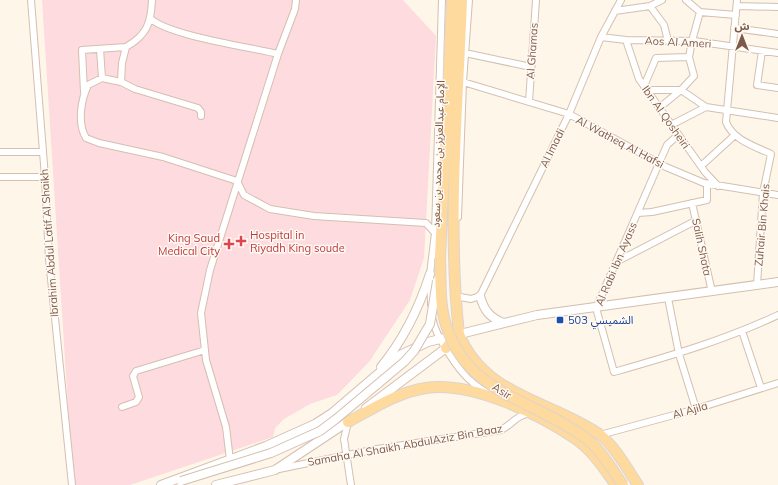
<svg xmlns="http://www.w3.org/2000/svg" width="778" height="485" viewBox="0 0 778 485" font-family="Mulish,'Noto Sans Arabic',sans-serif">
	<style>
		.medical { fill: #fddbdf }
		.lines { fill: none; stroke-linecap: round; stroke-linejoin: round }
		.minor-casing { stroke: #d5bfaf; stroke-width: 8 }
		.tertiary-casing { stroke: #d5bfaf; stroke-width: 10 }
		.primary-casing { stroke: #ddd4cf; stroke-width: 12 }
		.minor { stroke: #fff; stroke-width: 6 }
		.tertiary { stroke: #fff; stroke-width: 8 }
		.primary { stroke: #ffda9f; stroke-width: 10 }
		.tertiary-bridge-casing { stroke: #d5bfaf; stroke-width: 10; stroke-linecap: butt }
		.primary-bridge-casing { stroke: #ddd4cf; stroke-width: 12; stroke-linecap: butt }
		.tertiary-bridge { stroke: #fff; stroke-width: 8 }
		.primary-bridge { stroke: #ffda9f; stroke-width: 10 }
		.health-dot { fill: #e0444e; stroke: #fff9f1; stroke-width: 1.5 }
		.transit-dot { fill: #1a4fb4; stroke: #fff9f1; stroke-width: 1.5 }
		.labels { text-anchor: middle; stroke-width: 3; stroke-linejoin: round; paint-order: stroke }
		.street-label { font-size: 11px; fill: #7d5a48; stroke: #fff9f1 }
		.health-label { font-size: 11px; fill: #be3a42; stroke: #fff9f1; text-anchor: start }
		.transit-label { font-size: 11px; fill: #164399; stroke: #fff9f1; text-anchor: start }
	</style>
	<rect width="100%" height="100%" fill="#fef6e9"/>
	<path class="medical" d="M42,0h361l33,36 -12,222 -14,42 -41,62 -32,33 -27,9 -26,15 -9,9 -2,9 -143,48h-57z"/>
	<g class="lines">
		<defs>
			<path id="minor" d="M31,0l14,177 4,82 23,226
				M152,0c-1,23 -5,35 -26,47l-4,16 -1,19 14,7 63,19 3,4v4
				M737,0l-11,122c7,18 28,24 45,32l-8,39 -6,92
				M650,6l14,19 4,16
				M737,6l41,1
				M615,11l35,-5 12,-6
				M700,12l36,3
				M151,19c20,17 98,28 127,35l-68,216 -9,43 5,47 20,67 4,33
				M734,28l44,6
				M601,37l25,3 68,1 84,12
				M626,40l13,39 66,93 13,14
				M100,49l2,29
				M762,51l-5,34 21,3
				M465,53l66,14
				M278,54l17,-45 1,-9
				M121,82l-19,-4 -14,7c-7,15 -11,38 -2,53l13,5 64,14 74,24 7,14 26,14 44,7 112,7 9,10
				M463,82l106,32 97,53 38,16 74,12
				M644,86l12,-28 33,-1
				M646,90h35l25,17
				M84,92l-2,-42 44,-3
				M529,102l7,-102
				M659,108l22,-18 13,-14 -5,-19 3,-16 8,-29 -14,-12
				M671,125l35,-18 72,11
				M678,135l-11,10 -71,163 18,64c56,-16 111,-32 164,-57
				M0,152h42
				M701,166l34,-31
				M0,177h45
				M692,203l20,89
				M638,213l14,-1 55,-12v-16
				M458,217l5,-135 6,-82
				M616,262l81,-42
				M455,296l16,3 9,-3 89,-182 32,-77 20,-37
				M668,298l11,56 17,55
				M431,304l-1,-30 5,-41 7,-233
				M432,317c2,12 8,22 14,32 11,18 21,32 40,43
				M742,331l19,57
				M122,407l14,-5 3,-5 -6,-21 3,-5 69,-21
				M348,422l-4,17 7,46
				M600,435l96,-26 82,-26
				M279,469l98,-20 124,-19c12,-6 14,-14 29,-17"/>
			<path id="tertiary" d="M480,296c4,14 9,21 23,27
				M381,367c23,-28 38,-59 49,-93
				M366,408l80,-60
				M161,485l105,-39 49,-22 17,-11 68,-58 28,-13 109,-27 241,-33
				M216,485l59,-15 77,-51"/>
			<path id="primary" d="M440,258l12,-258
				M459,334c25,62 90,66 140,100 15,11 29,36 39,51
				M446,348l13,-14c-12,-111 -1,-223 3,-334
				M348,422c24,-13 50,-30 78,-34 46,-7 113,26 150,51 17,12 28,30 40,46"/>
		</defs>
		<use href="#minor" class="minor-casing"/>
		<use href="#tertiary" class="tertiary-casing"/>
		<use href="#primary" class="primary-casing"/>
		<use href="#minor" class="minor"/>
		<use href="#tertiary" class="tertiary"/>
		<use href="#primary" class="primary"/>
		<defs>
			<path id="tertiary-bridge" d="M181,481l90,-28 49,-22 16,-12 68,-57 10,-11 16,-27 7,-43"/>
			<path id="primary-bridge" d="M440,258c1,23 -1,48 7,70 21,65 86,72 136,108 17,12 28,32 40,49"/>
		</defs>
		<use href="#tertiary-bridge" class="tertiary-bridge-casing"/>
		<use href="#primary-bridge" class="primary-bridge-casing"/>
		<use href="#tertiary-bridge" class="tertiary-bridge"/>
		<use href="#primary-bridge" class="primary-bridge"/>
	</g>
	<g class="health-dot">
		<path d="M239 235h4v4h4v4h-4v4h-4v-4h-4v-4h4z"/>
		<path d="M227 238h4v4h4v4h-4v4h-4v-4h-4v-4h4z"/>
	</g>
	<rect class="transit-dot" x="556" y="316" width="8" height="8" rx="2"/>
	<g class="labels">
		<g class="street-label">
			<text transform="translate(678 42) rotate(3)" y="4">Aos Al Ameri</text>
			<text transform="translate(532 51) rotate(-86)" y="4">Al Ghamas</text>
			<text transform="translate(666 117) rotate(55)" y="4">Ibn Al Qosheiri</text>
			<text transform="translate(620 142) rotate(28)" y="4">Al Watheq Al Hafsi</text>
			<text transform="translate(552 148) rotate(-64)" y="4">Al Imadi</text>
			<text transform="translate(438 154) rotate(-88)" y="4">الإمام عبدالعزيز بن محمد بن سعود</text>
			<text transform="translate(762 225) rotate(-85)" y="4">Zuhair Bin Khais</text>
			<text transform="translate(49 243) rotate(-94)" y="4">Ibrahim Abdul Latif Al Shaikh</text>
			<text transform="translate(702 247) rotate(78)" y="4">Salih Shata</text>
			<text transform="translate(616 264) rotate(-67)" y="4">Al Rabi Ibn Ayass</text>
			<text transform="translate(502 391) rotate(32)" y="4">Asir</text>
			<text transform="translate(690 410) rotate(-16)" y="4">Al Ajila</text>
			<text transform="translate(405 445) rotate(-10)" y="4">Samaha Al Shaikh AbdulAziz Bin Baaz</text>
		</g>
		<g class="health-label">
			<text x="250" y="239">Hospital in<tspan x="250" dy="13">Riyadh King soude</tspan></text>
			<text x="220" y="242" text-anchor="end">King Saud<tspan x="220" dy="13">Medical City</tspan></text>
		</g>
		<g class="transit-label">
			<text x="568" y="324">الشميسي 503</text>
		</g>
	</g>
	<g transform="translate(742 36)" stroke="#fff9f1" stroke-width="3" paint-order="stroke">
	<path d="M0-3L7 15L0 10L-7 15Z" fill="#7d5a48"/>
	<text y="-6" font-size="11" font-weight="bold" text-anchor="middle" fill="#7d5a48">ش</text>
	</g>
</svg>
